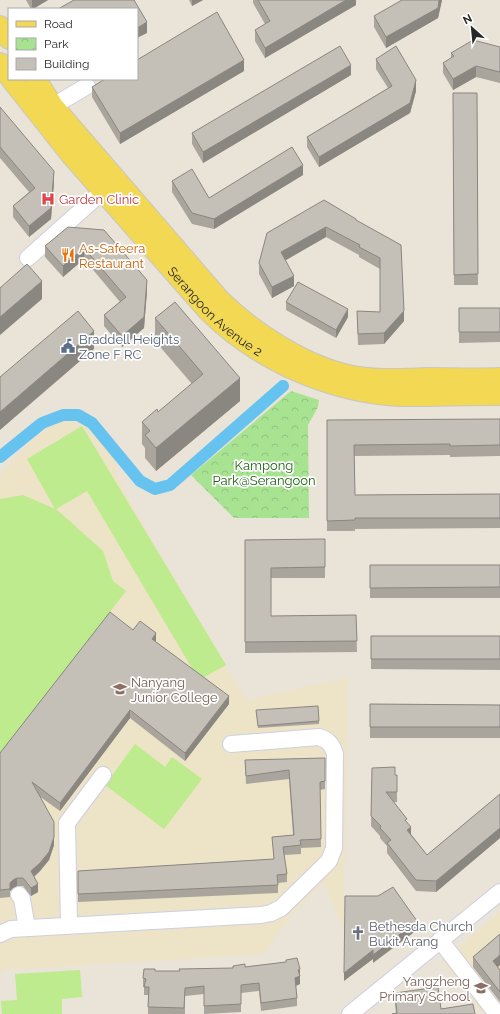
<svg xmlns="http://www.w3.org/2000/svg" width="500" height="1014" viewBox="0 0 500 1014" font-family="Raleway,sans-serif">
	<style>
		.education { fill: #ede3c6 }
		.park { fill: url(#park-crowns) }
		.pitch { fill: #bdeb8d }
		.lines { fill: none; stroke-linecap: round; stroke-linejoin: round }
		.canal { stroke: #66c3f0; stroke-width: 12 }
		.minor-casing { stroke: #cdcfe1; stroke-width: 18 }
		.major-casing { stroke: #c7c7c7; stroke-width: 22 }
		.minor { stroke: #fff; stroke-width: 16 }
		.major { stroke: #f3d854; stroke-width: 20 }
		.wall { fill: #a9a59d }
		.shaded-wall { fill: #8a8680 }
		.building { fill: #c5c0b7; stroke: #8a8680 }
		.labels { text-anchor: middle; stroke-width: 3.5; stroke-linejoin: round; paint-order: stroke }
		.health-label { font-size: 13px; fill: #be3a42; stroke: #fff; text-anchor: start }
		.food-label { font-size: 13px; fill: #c56008; stroke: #fff; text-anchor: start }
		.street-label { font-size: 13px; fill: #272727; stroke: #fff }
		.service-label { font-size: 13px; fill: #4e5e75; stroke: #fff; text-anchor: start }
		.park-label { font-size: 13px; fill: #226317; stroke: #fff }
		.education-label { font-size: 13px; fill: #785e54; stroke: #fff; text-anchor: start }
		.worship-label { font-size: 13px; fill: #5b616d; stroke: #fff; text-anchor: start }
	</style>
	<defs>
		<pattern id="park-crowns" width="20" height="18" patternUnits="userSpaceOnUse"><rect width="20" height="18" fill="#a8e392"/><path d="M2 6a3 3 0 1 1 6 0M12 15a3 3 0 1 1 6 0" fill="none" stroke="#91c37e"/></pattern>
	</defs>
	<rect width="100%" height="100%" fill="#eae3d7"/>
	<path class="education" d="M66,420h8l20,12 20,23 3,20 15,31 114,194 102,-22 -5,250 -20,-46 -31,32 -28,40 -261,16 -3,8v-504l41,-42z
		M500,912v102h-16l-42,-52z"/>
	<path class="park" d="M291,391l28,9 -1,7 -10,18 1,93h-75l-43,-43z"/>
	<path class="pitch" d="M82,426l144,239 -27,15 -112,-189 -31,18 47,42 10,30 13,10 -126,163v-255l23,-4 32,14 -28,-50z
		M135,744l30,23 7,-10 30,22 -38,50 -59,-44z
		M80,970l2,27 -20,2v15h-60l-1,-13 16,-1 -2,-26z"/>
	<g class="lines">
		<path class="canal" d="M0,457l42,-34 21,-8h15l14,8 48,58 15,8 15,-4 113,-99"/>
		<defs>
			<path id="minor" d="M43,112l44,-26
				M28,258l84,-75
				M19,895l3,4 5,29
				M69,925l-2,-102 36,-48
				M0,934l11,-5 250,-14 10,-2 10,-5 48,-47 5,-13 1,-94c-3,-9 -6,-14 -16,-17l-88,7
				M440,940l57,74
				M350,1014l150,-122"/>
			<g id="major">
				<path d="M0,26l9,13"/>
				<path d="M0,63l9,13"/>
				<path id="s1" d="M11,79l60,76 137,156c45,45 107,74 170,83 17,3 35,2 52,2 23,-1 47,-1 70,-1"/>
				<path d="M36,79l17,27 167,194c33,32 83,65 128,75 26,6 52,4 79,3 24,0 49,1 73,0"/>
			</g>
		</defs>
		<use href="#minor" class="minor-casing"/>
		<use href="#major" class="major-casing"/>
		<use href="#minor" class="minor"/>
		<use href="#major" class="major"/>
	</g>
	<path class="wall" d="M26,0h22l-15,9h-2z
		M189,0h14l-11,6z
		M253,0h103v5l-91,53 -10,-17v-11l10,-6 -12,-21z
		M402,0h40l-4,18 -52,30 -12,-21v-11z
		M500,47v36l-24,-6 -23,13 -10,-17v-10l8,-5v-5z
		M376,59l40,32 -6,22 -91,54 -12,-20v-10l81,-49 -12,-19z
		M244,71l-124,73 -28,-47v-10z
		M351,75l-148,88 -11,-19v-11z
		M453,93h24l1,192h-24z
		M0,107l54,75 -3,37 -22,18 -16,-20v-11l16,-14 -29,-34z
		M303,175l-89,54 -22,-5 -20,-32v-11l37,17z
		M356,221l45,24 3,76 -20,23 -26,1 -1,-34 23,1v-43l-21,-12v-2l-33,-18 -41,23 9,26 -22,12 -13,-24v-11l8,-30z
		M68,227l79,64 -3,37 -22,19 -18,-21v-11l16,-13 -36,-43 -21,18 -18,-20v-11z
		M286,302l62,15 -12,21 -50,-28z
		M459,308h41v34l-41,1z
		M155,318l85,83 -84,70 -11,-13v-10l-3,-4v-22l16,-10 34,-28 -37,-43z
		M500,419v37l-50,1v-2l-96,1 1,39 145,-1v34l-145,1v2h-28v-111z
		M325,539v39h-54v38l85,-1 1,37 -112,1v-113z
		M370,565h130v33h-130z
		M133,630l23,11h-1l74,63 -44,57 -55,-43 -70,93 -21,-15 15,49 -5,15 -9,11 -6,6 4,15 -7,4 -8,-10h-6l-4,2 -3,3v6l-10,1v-145z
		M371,636h129v34l-129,-1z
		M370,704l130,1v33h-130z
		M256,710l63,11v3l-61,4z
		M325,758v31l-5,1 1,57 -20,1v6l-17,1 3,19v8l-9,1v10l-200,9v-31l196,-12 -2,-22 21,-2 -4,-56 -43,5 -1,-24z
		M372,768l23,7h2v27h-3l13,21 4,11 16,21 73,-61v44l-64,54 -20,-1 -29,-38v-7l-7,-8v-2l-9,-10z
		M500,934v31l-2,2 2,3v32l-27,-35v-10z
		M286,960l14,9v15l-4,2 1,12v8l-36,5 -2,-20 -18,2v19l-37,2v-20l-19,2v18h-37v-19h-4v-8h-1v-9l12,-7h24l54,-3v-2l12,1 41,-5z
		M395,993l46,16 -45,4 -1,-9z"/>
	<path class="shaded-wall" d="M32,0h16l-15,9h-1z
		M192,0h11l-11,6z
		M346,0h10v5l-91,53v-10z
		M439,0h3l-4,18 -52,30v-11z
		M147,22v11l-10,5v-10z
		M244,60v11l-124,73v-11z
		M351,65v10l-148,88v-11z
		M476,66v11l-23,13v-11z
		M416,80v11l-6,22 -91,54v-10z
		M303,165v10l-89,54v-10z
		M54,171v11l-3,37 -22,18v-11z
		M326,227v10l-45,26v-11z
		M84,248v11l-21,18v-11z
		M294,276v10l-22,12v-11z
		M147,280v11l-3,37 -22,19v-11z
		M42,281v18l-42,36v-18z
		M348,309v8l-12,21v-8z
		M404,311v10l-20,23v-11z
		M94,331v18l-94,81v-18z
		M240,378v23l-84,70v-23z
		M156,633v8l-4,6v-8z
		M229,696v8l-44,57v-8z
		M130,710v8l-70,93v-8z
		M411,827v10l-4,-7z
		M500,828v10l-64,54v-11z
		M54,837v8l-5,15 -9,11 -9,8v-8z
		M17,878v8l-4,2 -3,3v6v-14l3,-3z
		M38,884v8l-7,4v-8z
		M417,921v9l-44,33v-4l-29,22v-8l29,-23z
		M500,955v10l-7,6v-10z
		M300,969v15l-5,2v-8l3,-8z"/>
	<path class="building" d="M74,0h60l13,22 -10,6v-19h-79z
		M258,0h88l-81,48 -10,-18 15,-9z
		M402,0h37l-1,8 -52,29 -12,-21z
		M217,12l27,48 -124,73 -28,-46 13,-8h32v-19z
		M473,40l27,7v25l-24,-6 -23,13 -10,-16 11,-7 -3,-3z
		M340,46l11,19 -148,87 -11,-19z
		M396,46l20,34 -6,23 -91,54 -12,-20 85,-51 -16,-27z
		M453,93h24l1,181 -24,1z
		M0,107l54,64 -3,37 -22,18 -16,-20 22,-18 -35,-41z
		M292,147l11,18 -89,54 -22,-6 -20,-32 20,-12 17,29z
		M324,200l32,19v1l45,25 3,66 -20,22 -26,1 -1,-23 23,1v-54l-21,-11 1,-2 -34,-18 -45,25 13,24 -22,11 -13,-24 8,-30z
		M68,227l36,3 43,50 -3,37 -22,19 -18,-21 22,-18 -42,-49 -21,18 -18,-20z
		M27,264l15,17 -42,36v-29z
		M298,282l50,27 -12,21 -50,-28z
		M175,302l65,76 -84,70 -11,-13 5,-4 -8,-9 15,-13 1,3 45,-38 -48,-56z
		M459,308h41v24h-41z
		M78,311l16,20 -94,81v-35z
		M500,419v26l-50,1v-2l-96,1 1,50 145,-1v24h-145v2l-28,1v-101z
		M325,539v28l-54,1v48l85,-1 1,26 -112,1v-102z
		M370,565h130v22l-130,1z
		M110,612l23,18 7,-9 16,12 -4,6 77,57 -44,57 -55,-43 -70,93 -28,-21 22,40v15l-5,15 -9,11 -9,8 7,13 -7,4 -8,-10h-6l-4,2 -3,3v6l-10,1v-137z
		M371,636h129v23h-129z
		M370,704l130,1v22h-130z
		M318,706l1,15 -61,5 -2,-16z
		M325,758v23l-5,1 1,57 -21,1 1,5 -18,2 4,27 -10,1 1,10 -200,9v-23l196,-12 -2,-22 22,-2 -5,-65 -43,6 -1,-16z
		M395,767v8h2v17h-11l21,27 -2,1 6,7 -4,3 20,25 73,-61v34l-64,53 -20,-1 -29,-37 4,-3 -11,-12 1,-2 -10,-10 1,-48z
		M393,887l24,34 -44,34v-5l-29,23 1,-77h33z
		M500,934v21l-7,6 7,9v22l-27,-35z
		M297,958l3,11 -2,1 2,6 -5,2 2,20 -36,5 -2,-20 -18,2v19l-37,2v-20l-19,2 -1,20 -36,-1 1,-20h-5l2,-8 -3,-1 1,-9h11v2h25l-1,-2 54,-1v-2l12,-2v3l41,-5v-2z
		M438,987l3,22 32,-5 2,10h-83l5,-1 -2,-20z"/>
	<defs>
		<symbol id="hospital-bare" viewBox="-9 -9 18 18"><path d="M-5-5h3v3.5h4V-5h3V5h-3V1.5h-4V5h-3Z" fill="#e0444e" stroke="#fff" stroke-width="2.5" paint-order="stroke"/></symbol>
		<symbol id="restaurant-bare" viewBox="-9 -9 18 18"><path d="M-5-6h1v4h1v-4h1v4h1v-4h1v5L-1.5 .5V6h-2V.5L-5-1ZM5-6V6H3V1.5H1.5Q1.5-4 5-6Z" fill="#e8710a" stroke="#fff" stroke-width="2.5" paint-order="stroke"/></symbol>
		<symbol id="civic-bare" viewBox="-9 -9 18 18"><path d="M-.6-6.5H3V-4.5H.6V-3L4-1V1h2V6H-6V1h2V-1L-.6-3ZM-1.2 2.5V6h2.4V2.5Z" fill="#5c6f8a" stroke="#fff" stroke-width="2.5" paint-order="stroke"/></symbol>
		<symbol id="university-bare" viewBox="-9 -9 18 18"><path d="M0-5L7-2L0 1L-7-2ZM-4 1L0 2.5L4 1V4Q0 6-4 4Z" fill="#8d6e63" stroke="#fff" stroke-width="2.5" paint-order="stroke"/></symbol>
		<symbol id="church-bare" viewBox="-9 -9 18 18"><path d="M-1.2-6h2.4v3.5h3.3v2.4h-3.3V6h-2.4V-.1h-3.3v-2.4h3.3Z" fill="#6b7280" stroke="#fff" stroke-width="2.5" paint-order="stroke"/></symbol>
		<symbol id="school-bare" viewBox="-9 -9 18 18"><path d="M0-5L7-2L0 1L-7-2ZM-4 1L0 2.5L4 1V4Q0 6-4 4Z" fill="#8d6e63" stroke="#fff" stroke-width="2.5" paint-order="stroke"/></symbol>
	</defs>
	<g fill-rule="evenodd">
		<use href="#hospital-bare" x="38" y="189" width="20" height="20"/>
		<use href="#restaurant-bare" x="58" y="245" width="20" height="20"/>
		<use href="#civic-bare" x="58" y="336" width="20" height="20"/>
		<use href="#university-bare" x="110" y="679" width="20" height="20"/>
		<use href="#church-bare" x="348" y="923" width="20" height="20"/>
		<use href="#school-bare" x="471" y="978" width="20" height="20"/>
	</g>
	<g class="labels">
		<g class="health-label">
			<text x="59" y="204">Garden Clinic</text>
		</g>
		<g class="food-label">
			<text x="79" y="253">As-Safeera<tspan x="79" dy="15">Restaurant</tspan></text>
		</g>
		<g class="street-label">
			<text dy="5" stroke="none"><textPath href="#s1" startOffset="310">Serangoon Avenue 2</textPath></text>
		</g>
		<g class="service-label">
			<text x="79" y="344">Braddell Heights<tspan x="79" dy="15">Zone F RC</tspan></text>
		</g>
		<g class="park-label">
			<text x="264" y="470">Kampong<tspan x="264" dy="15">Park@Serangoon</tspan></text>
		</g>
		<g class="education-label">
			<text x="131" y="687">Nanyang<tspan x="131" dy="15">Junior College</tspan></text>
			<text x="470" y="986" text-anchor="end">Yangzheng<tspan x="470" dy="15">Primary School</tspan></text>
		</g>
		<g class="worship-label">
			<text x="369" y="931">Bethesda Church<tspan x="369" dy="15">Bukit Arang</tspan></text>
		</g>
	</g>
	<rect x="8" y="8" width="130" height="72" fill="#ffffff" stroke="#a9a9a9"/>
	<rect x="16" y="21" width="20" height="6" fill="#f3d854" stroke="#a9a9a9"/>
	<text x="44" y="28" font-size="12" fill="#272727">Road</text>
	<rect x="16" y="38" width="20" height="12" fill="url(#park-crowns)" stroke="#a9a9a9"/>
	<text x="44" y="48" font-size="12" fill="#272727">Park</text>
	<rect x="16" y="58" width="20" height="12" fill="#c5c0b7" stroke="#a9a9a9"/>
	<text x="44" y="68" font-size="12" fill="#272727">Building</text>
	<g transform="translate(472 28) rotate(333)" stroke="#ffffff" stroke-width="3" paint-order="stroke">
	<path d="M0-3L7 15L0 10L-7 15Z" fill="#272727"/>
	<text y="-6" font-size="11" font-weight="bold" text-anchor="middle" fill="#272727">N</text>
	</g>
</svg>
